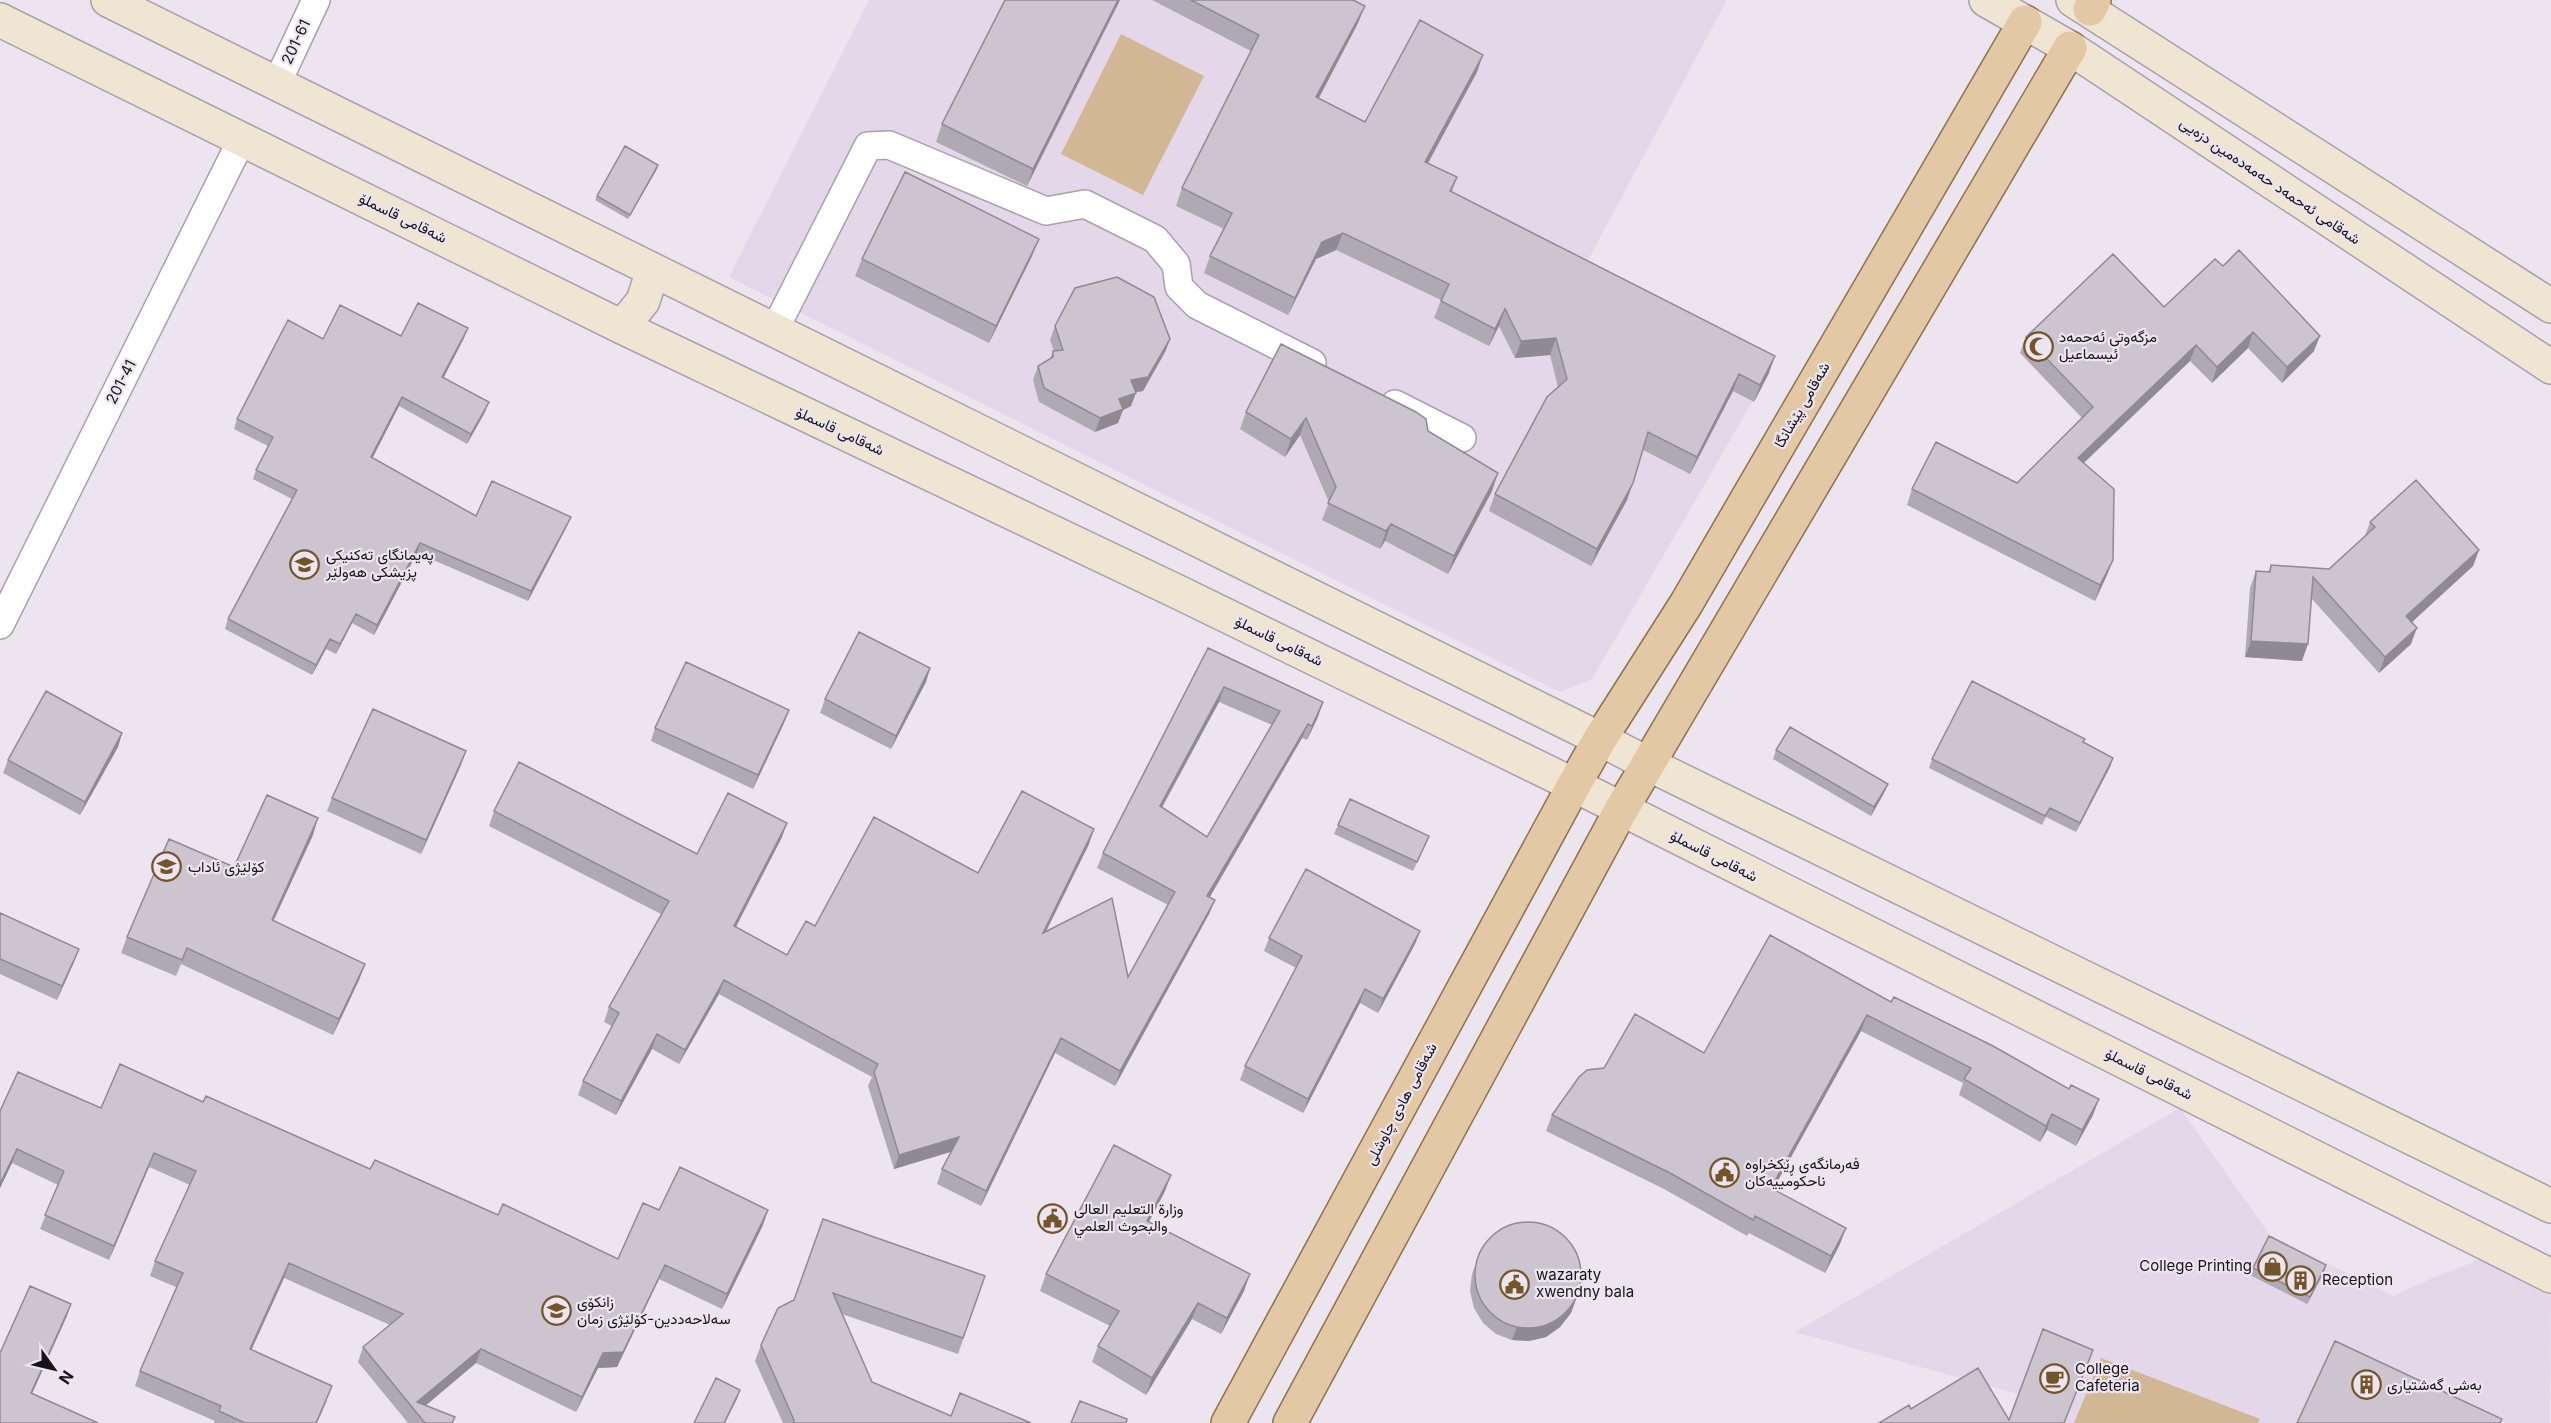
<svg xmlns="http://www.w3.org/2000/svg" width="2551" height="1423" viewBox="0 0 2551 1423" font-family="Inter,Vazirmatn,sans-serif">
	<style>
		.built { fill: #e3d7e9 }
		.green { fill: #d1b794 }
		.lines { fill: none; stroke-linecap: round; stroke-linejoin: round }
		.street-casing { stroke: #a8a1ac; stroke-width: 30 }
		.secondary-casing { stroke: #a8a1ac; stroke-width: 36 }
		.primary-casing { stroke: #8e724c; stroke-width: 36 }
		.street { stroke: #fff; stroke-width: 27 }
		.secondary { stroke: #f0e4d2; stroke-width: 33 }
		.primary { stroke: #e2c8a4; stroke-width: 33 }
		.wall { fill: #afa9b3; fill-rule: evenodd }
		.shaded-wall { fill: #8f8a92 }
		.building { fill: #ccc5d0; stroke: #8f8a92; stroke-width: 1.5; fill-rule: evenodd }
		.labels { text-anchor: middle; stroke-width: 4.5; stroke-linejoin: round; paint-order: stroke }
		.street-label { font-size: 15px; fill: #171418; stroke: #ece5f0 }
		.poi-label { font-size: 15px; fill: #171418; stroke: #ece5f0; text-anchor: start }
	</style>
	<rect width="100%" height="100%" fill="#ece5f0"/>
	<path class="built" d="M869,0h858l-148,277 190,96 -177,306 -32,13 -831,-415z
		M2180,1108l90,127 123,61 37,-17 72,-28 49,25 -1,147h-543l11,-29 -223,-62z"/>
	<path class="green" d="M1121,34l83,42 -61,119 -82,-41z
		M2101,1358l159,61 -2,4h-184z"/>
	<g class="lines">
		<defs>
			<path id="street" d="M277,83l39,-83
				M775,329l93,-183 21,-1 157,66 39,-7 70,35 21,25 3,23 18,18 115,58
				M1395,404l67,34
				M0,625l242,-486"/>
			<path id="secondary" d="M108,0l1492,739 48,25 903,442
				M1986,0l84,48 481,319
				M2073,0l478,306
				M0,20l622,307 556,265 396,193 977,491
				M622,327l21,-26 10,-31"/>
			<path id="primary" d="M2090,9l4,-9
				M1228,1423l346,-638 26,-46 86,-135 339,-582
				M1290,1423l331,-613 449,-762"/>
		</defs>
		<use href="#street" class="street-casing"/>
		<use href="#secondary" class="secondary-casing"/>
		<use href="#primary" class="primary-casing"/>
		<use href="#street" class="street"/>
		<use href="#secondary" class="secondary"/>
		<use href="#primary" class="primary"/>
	</g>
	<path class="wall" d="M1120,0l-93,186 -91,-44 6,-18z
		M1152,0h201l5,23 -40,76 47,23 112,-50 -50,92 30,13 -5,15 317,181 -15,29 -21,-11 -43,83 -47,-24 -16,50 -36,66 -102,-55 6,-17 63,-107 -8,-32 -35,3 -16,-32 -10,20 -55,-28 7,-18 -105,-50 -20,9 -28,56 -84,-42 6,-17 14,-27 -48,-23 6,-18 69,-137z
		M657,169l-29,50 -33,-19 2,-4z
		M1032,256l-43,87 -134,-67 7,-17z
		M2223,266l91,85 -32,32 -34,-35 -36,35 -22,-22 -106,102 29,97 -6,15 -12,26 -188,-96 5,-16 105,-6 65,-65 -62,-65 6,-16 138,-30z
		M1055,326l115,13 -5,13 -22,39 -8,1 -4,14 -8,4 -5,13 -23,9 -56,-30 -6,-22 5,-14 12,-7 3,-8h1l-4,-11z
		M401,336l63,2 -20,39 41,35 -18,32 -68,-38 -27,52 104,58 91,10 -39,75 -111,-48 -43,82 -22,-12 -16,31 -10,-5 -14,26 -87,-46 3,-10 64,-120 -39,-20 3,-9 12,-24 -34,-17 3,-10 86,-80z
		M1246,412l182,19 64,60 -44,83 -63,-33 -5,8 -58,-29 7,-18 -29,-67 -15,22 -45,-28z
		M2370,522l109,28 -6,16 -61,56 -1,22 -32,29 -68,-75 -9,63 -57,-4 5,-69 6,-17 12,1 3,-7 58,4 36,-33z
		M1208,648l110,69 -11,23 -5,-2 -92,159 5,3 -6,14 -94,172 -60,-33 -74,153 -44,-22 5,-15 9,-17 -57,17 -26,-83 4,-9 -153,-83 -40,70 -27,-15 -36,66 -38,-20 5,-14 29,-55 -8,-4 5,-15 52,-93 -172,-88 5,-15 203,43 85,-17 -46,90 51,28 28,-29 163,-53 111,-29 -43,88 82,45 40,-72 -71,-37 6,-15zM1219,702l53,23 -65,112 -45,-29z
		M930,668l-4,14 -35,67 -71,-36 5,-14z
		M784,723l-31,66 -102,-48 4,-13z
		M122,733l-4,14 -38,68 -77,-42 5,-13z
		M2084,743l29,15 -3,9 -34,65 -30,-15 -4,8 -113,-57 3,-9z
		M1776,750l112,34 -4,9 -13,23 -98,-57z
		M461,765l-40,89 -94,-43 5,-13z
		M1338,825l91,11 -16,35 -79,-37z
		M313,835l-40,86 92,43 -6,16 -26,55 -152,-71 -5,12 -55,-23 6,-16 107,-70z
		M0,913l74,49 -17,38 -57,-26z
		M1420,931l-5,13 -37,69 -18,-10 -57,110 -63,-33 5,-14 51,-98 -32,-17 5,-13z
		M1891,1002l202,113 -17,31 -29,-16 -7,12 -81,-47 4,-12 -102,-52 -88,158 67,55 -15,29 -76,-40 -2,3 -83,-47 -118,-58 6,-16 152,-62z
		M203,1102l167,67 128,46 120,44 41,-49h109l-5,15 -41,84 -63,-30 -42,88 -19,1 -22,44 -100,-49 -51,42 28,18h-45l-50,-61 5,-15 27,-22 -106,-47 -33,72 76,51 -10,22h-103l1,-2 -80,-35 5,-15 36,-84 -26,-11 5,-15 35,-76 -41,-18 -40,93 -69,-31 18,-44 -46,-22 -12,25v-77l101,-3z
		M1165,1191l-16,31 95,69 -23,43 -29,-15 -46,76 -54,-33 6,-16 12,-20 -70,-35 6,-17z
		M823,1219l162,57 -27,78 -116,-40 30,68 79,34 80,7h-248l-28,-62 6,-16 33,-45z
		M1477,1261l99,38 -5,14 -11,14 -14,10 -17,4 -17,-1 -16,-6 -13,-11 -9,-15 -4,-17 2,-17z
		M2253,1268l71,4 -17,32 -57,-29z"/>
	<path class="shaded-wall" d="M1118,0h2l-93,186 6,-17z
		M1365,6l-7,17 -48,92 6,-18z
		M1483,55l-6,17 -58,108 6,-18z
		M658,165l-1,4 -29,50 2,-4z
		M1343,233l-7,17 -20,9 -28,56 7,-17 27,-56z
		M1039,239l-7,17 -43,87 7,-17z
		M1505,309l-6,17 -10,20 6,-17z
		M468,328l-4,10 -25,48 3,-9z
		M2253,332l-5,16 -36,35 5,-16z
		M2320,336l-6,15 -32,32 5,-16z
		M1556,338l-6,17 -35,3 6,-17z
		M1170,339l-5,13 -22,39 -17,3 5,-14z
		M2196,345l-6,16 -117,112 5,-15z
		M1775,356l-6,17 -15,29 6,-17z
		M1739,374l-6,17 -43,83 7,-17z
		M1136,393l-5,13 -8,4 -5,13 -23,9 5,-14 19,-19z
		M402,397l-3,9 -31,61 3,-10z
		M489,402l-4,10 -18,32 4,-10z
		M1306,418l-6,17 -15,22 6,-18z
		M1498,473l-6,18 -44,83 6,-18z
		M1633,483l-6,17 -36,66 6,-17z
		M571,517l-4,9 -39,75 3,-10z
		M1391,524l-6,17 -5,8 6,-18z
		M420,543l-3,10 -43,82 3,-10z
		M2479,550l-6,16 -73,67 6,-17z
		M2113,560l-6,15 -12,26 5,-16z
		M356,614l-4,9 -16,31 4,-10z
		M2417,628l-6,16 -32,29 6,-16z
		M330,639l-4,10 -14,26 4,-10z
		M2251,641l57,3 -6,17 -57,-4z
		M930,668l-4,14 -35,67 5,-13z
		M1224,687l-5,15 -65,119 6,-15z
		M1323,702l-5,15 -11,23 5,-14z
		M789,710l-5,13 -31,66 5,-14z
		M1308,724l-6,14 -100,172 5,-14z
		M122,733l-4,14 -38,68 5,-13z
		M466,751l-5,14 -40,89 5,-14z
		M2113,758l-3,9 -34,65 4,-9z
		M1888,784l-4,9 -13,23 3,-9z
		M318,818l-5,17 -47,102 6,-17z
		M787,823l-5,14 -53,103 5,-14z
		M1094,829l-5,15 -51,103 5,-14z
		M1215,900l-6,14 -94,172 5,-15z
		M1420,931l-5,13 -37,69 5,-14z
		M79,949l-5,13 -17,38 5,-14z
		M365,964l-6,16 -26,55 6,-16z
		M724,980l-5,14 -40,70 6,-14z
		M1365,989l-5,14 -57,110 5,-14z
		M1867,1015l-6,16 -96,173 6,-16z
		M657,1034l-5,15 -36,66 5,-14z
		M1061,1038l-6,15 -74,153 5,-15z
		M2099,1099l-6,16 -17,31 6,-16z
		M2052,1114l-5,16 -7,12 6,-16z
		M959,1137l-6,14 -59,18 5,-14z
		M17,1149l-5,14 -12,25v-4z
		M154,1153l-5,14 -40,93 5,-14z
		M1171,1175l-6,16 -24,46 6,-16z
		M768,1210l-5,15 -41,84 5,-15z
		M1846,1228l-6,16 -15,29 6,-17z
		M289,1263l-5,15 -39,86 5,-15z
		M665,1265l-6,14 -42,88 -19,1 -22,44 6,-15 21,-44z
		M2326,1265l-2,7 -17,32 3,-7z
		M1250,1274l-6,17 -23,43 6,-16z
		M1576,1299l-5,14 -11,14 -14,10 -17,4 -17,-1 5,-13z
		M1198,1303l-6,16 -46,76 6,-17z
		M71,1304l-4,12 -40,89 4,-12z
		M481,1349l-5,14 -59,50v-11z
		M332,1386l-15,37h-1z
		M740,1390l-3,9 -12,24h-1z"/>
	<path class="building" d="M1005,0h113l-85,169 -91,-45z
		M1191,0h162l12,6 -49,91 49,25 55,-102 63,35 -58,107 32,15 -7,14 325,165 -15,29 -21,-11 -42,83 -49,-25 -15,51 -36,66 -102,-55 52,-97 20,-18 -11,-41 -35,3 -16,-32 -10,20 -54,-28 8,-17 -106,-51 -21,9 -27,56 -85,-42 22,-43 -50,-25 77,-153z
		M625,146l33,19 -28,50 -33,-19z
		M905,172l134,67 -43,87 -134,-67z
		M2239,250l81,86 -33,31 -34,-35 -36,35 -21,-22 -118,113 36,31 -1,71 -13,25 -188,-96 24,-47 81,41 76,-76 -67,-70 87,-83 51,53 51,-48 8,7z
		M1117,277l37,20 16,42 -22,38 -17,3 5,13 -17,6 4,10 -23,9 -56,-30 -6,-22 15,-9v-6l10,-1 -8,-24 20,-38z
		M418,303l50,25 -26,49 47,25 -18,32 -69,-37 -31,60 105,59 16,-35 79,36 -40,74 -111,-48 -43,82 -21,-11 -16,30 -10,-5 -14,26 -88,-46 69,-129 -41,-20 17,-33 -36,-18 51,-99 35,19 17,-34 61,31z
		M1281,344l135,68 10,7 2,12 70,42 -44,83 -63,-32 -5,7 -58,-28 8,-16 -30,-69 -15,21 -45,-27z
		M2416,480l63,70 -73,66 11,12 -32,29 -72,-80 -5,67 -57,-3 5,-70 14,1 1,-7 58,4 46,-42 -5,-5z
		M859,632l71,36 -34,68 -71,-37z
		M1208,648l115,54 -11,24 -4,-2 -101,172 8,4 -95,171 -59,-33 -75,153 -44,-22 17,-32 -60,18 -25,-83 4,-8 -154,-84 -39,70 -28,-16 -36,67 -38,-20 36,-68 -10,-6 60,-106 -175,-90 25,-49 178,92 31,-61 59,30 -53,103 53,29 19,-34 9,5 59,-109 104,56 44,-82 72,38 -51,104 69,-35 16,79 47,-85 -72,-39zM1224,687l56,24 -73,126 -47,-31z
		M686,662l103,48 -31,65 -103,-47z
		M1972,681l113,58 -2,3 30,16 -33,65 -30,-15 -5,8 -113,-57z
		M46,691l76,42 -37,69 -77,-42z
		M373,709l93,42 -40,89 -94,-42z
		M1790,727l98,57 -14,23 -98,-57z
		M267,795l51,23 -46,102 93,44 -26,55 -152,-71 -5,12 -55,-23 42,-98 65,28z
		M1350,799l79,37 -12,26 -79,-37z
		M1306,869l114,62 -37,68 -18,-10 -57,110 -63,-33 57,-110 -33,-18z
		M0,913l79,36 -17,37 -62,-27z
		M1770,935l121,67 3,-5 99,49 76,43 2,-4 28,14 -17,31 -30,-16 -6,12 -82,-47 7,-11 -104,-53 -96,173 75,40 -15,28 -76,-40 -2,4 -83,-47 -118,-58 27,-38 8,-7 17,-2 31,-54 69,39z
		M120,1064l83,38 3,-6 164,73 5,-9 123,55 5,-11 115,55 25,-56 16,7 21,-43 88,43 -41,84 -62,-29 -42,87 -20,1 -21,44 -101,-48 -64,53 38,15 -3,6h-27l-62,-76 40,-33 -114,-51 -39,86 82,37 -16,37h-71l-26,-12 2,-5 -81,-35 43,-98 -28,-12 41,-90 -42,-18 -40,93 -69,-31 19,-44 -47,-22 -17,35v-73l18,-39 83,36z
		M1114,1145l57,30 -24,46 103,53 -23,44 -29,-15 -46,75 -54,-32 21,-35 -73,-37z
		M823,1219l162,57 -22,62 -130,-45 39,89 79,34 9,-23 71,30h-238l1,-3 -33,-75 17,-37 16,-8z
		M1475 1275a53 53 0 1 1 106 0a53 53 0 1 1-106 0Z
		M2269,1236l57,29 -16,32 -57,-29z
		M30,1286l41,18 -40,89 67,30h-98v-70z
		M2043,1329l50,21 -29,73h-185l30,-18 2,4 67,-41 31,52z
		M2335,1341l167,78 -2,4h-203z
		M716,1378l24,12 -16,33h-30z
		M1080,1401l47,18 -1,4h-55z"/>
	<defs>
		<symbol id="mosque-ring" viewBox="-11 -11 22 22"><circle r="9.5" fill="#ece5f0" stroke="#735529" stroke-width="1.5"/><path d="M3.5-4.9A6 6 0 1 0 3.5 4.9A5 5 0 1 1 3.5-4.9Z" fill="#735529"/></symbol>
		<symbol id="university-ring" viewBox="-11 -11 22 22"><circle r="9.5" fill="#ece5f0" stroke="#735529" stroke-width="1.5"/><path d="M0-5L7-2L0 1L-7-2ZM-4 1L0 2.5L4 1V4Q0 6-4 4Z" fill="#735529"/></symbol>
		<symbol id="civic-ring" viewBox="-11 -11 22 22"><circle r="9.5" fill="#ece5f0" stroke="#735529" stroke-width="1.5"/><path d="M-.6-6.5H3V-4.5H.6V-3L4-1V1h2V6H-6V1h2V-1L-.6-3ZM-1.2 2.5V6h2.4V2.5Z" fill="#735529"/></symbol>
		<symbol id="shop-ring" viewBox="-11 -11 22 22"><circle r="9.5" fill="#ece5f0" stroke="#735529" stroke-width="1.5"/><path d="M-5-2.5h2.3a2.7 3.5 0 0 1 5.4 0H5L5.5 6h-11ZM-1.5-2.5h3a1.5 2.3 0 0 0-3 0Z" fill="#735529"/></symbol>
		<symbol id="building-ring" viewBox="-11 -11 22 22"><circle r="9.5" fill="#ece5f0" stroke="#735529" stroke-width="1.5"/><path d="M-4-6H4V6H1V3H-1V6H-4ZM-2.5-4.3h1.7v1.8h-1.7ZM.8-4.3h1.7v1.8H.8ZM-2.5-1h1.7V.8h-1.7ZM.8-1h1.7V.8H.8Z" fill="#735529"/></symbol>
		<symbol id="cafe-ring" viewBox="-11 -11 22 22"><circle r="9.5" fill="#ece5f0" stroke="#735529" stroke-width="1.5"/><path d="M-5.5-4.5H6V0H3Q3 3.5 0 3.5H-2.5Q-5.5 3.5-5.5 0ZM3-3.2v2h1.7v-2ZM-6 4.5H4V6H-6Z" fill="#735529"/></symbol>
	</defs>
	<g fill-rule="evenodd">
		<use href="#mosque-ring" x="2022" y="330" width="33" height="33"/>
		<use href="#university-ring" x="288" y="548" width="33" height="33"/>
		<use href="#university-ring" x="150" y="850" width="33" height="33"/>
		<use href="#civic-ring" x="1708" y="1156" width="33" height="33"/>
		<use href="#civic-ring" x="1036" y="1202" width="33" height="33"/>
		<use href="#shop-ring" x="2256" y="1250" width="33" height="33"/>
		<use href="#building-ring" x="2284" y="1264" width="33" height="33"/>
		<use href="#civic-ring" x="1498" y="1268" width="33" height="33"/>
		<use href="#university-ring" x="540" y="1294" width="33" height="33"/>
		<use href="#cafe-ring" x="2038" y="1362" width="33" height="33"/>
		<use href="#building-ring" x="2350" y="1368" width="33" height="33"/>
	</g>
	<g class="labels">
		<g class="street-label">
			<text transform="translate(296 42) rotate(-65)" y="5">201-61</text>
			<text transform="translate(2270 181) rotate(34)" y="5">شەقامی ئەحمەد حەمەدەمین دزەیی</text>
			<text transform="translate(403 218) rotate(26)" y="5">شەقامی قاسملۆ</text>
			<text transform="translate(121 382) rotate(-63)" y="5">201-41</text>
			<text transform="translate(1802 405) rotate(-60)" y="5">شەقامی پێشانگا</text>
			<text transform="translate(840 431) rotate(25)" y="5">شەقامی قاسملۆ</text>
			<text transform="translate(1279 641) rotate(26)" y="5">شەقامی قاسملۆ</text>
			<text transform="translate(1714 856) rotate(27)" y="5">شەقامی قاسملۆ</text>
			<text transform="translate(2149 1074) rotate(27)" y="5">شەقامی قاسملۆ</text>
			<text transform="translate(1401 1104) rotate(-62)" y="5">شەقامی هادی چاوشلی</text>
		</g>
		<g class="poi-label">
			<text x="2059" y="342">مزگەوتی ئەحمەد<tspan x="2059" dy="17">ئیسماعیل</tspan></text>
			<text x="326" y="560">پەیمانگای تەکنیکی<tspan x="326" dy="17">پزیشکی هەولێر</tspan></text>
			<text x="188" y="872">کۆلێژی ئاداب</text>
			<text x="1745" y="1169">فەرمانگەی ڕێکخراوە<tspan x="1745" dy="17">ناحکومییەکان</tspan></text>
			<text x="1074" y="1214">وزارة التعليم العالى<tspan x="1074" dy="17">والبحوث العلمي</tspan></text>
			<text x="2252" y="1271" text-anchor="end">College Printing</text>
			<text x="1536" y="1280">wazaraty<tspan x="1536" dy="17">xwendny bala</tspan></text>
			<text x="2322" y="1285">Reception</text>
			<text x="577" y="1307">زانکۆی<tspan x="577" dy="17">سەلاحەددین-کۆلێژی زمان</tspan></text>
			<text x="2075" y="1374">College<tspan x="2075" dy="17">Cafeteria</tspan></text>
			<text x="2387" y="1390">بەشی گەشتیاری</text>
		</g>
	</g>
	<g transform="translate(54 1369) rotate(124)" stroke="#ece5f0" stroke-width="4.5" paint-order="stroke">
	<path d="M0-4.5L10 22L0 15L-10 22Z" fill="#171418"/>
	<text y="-9" font-size="16" font-weight="bold" text-anchor="middle" fill="#171418">N</text>
	</g>
</svg>
